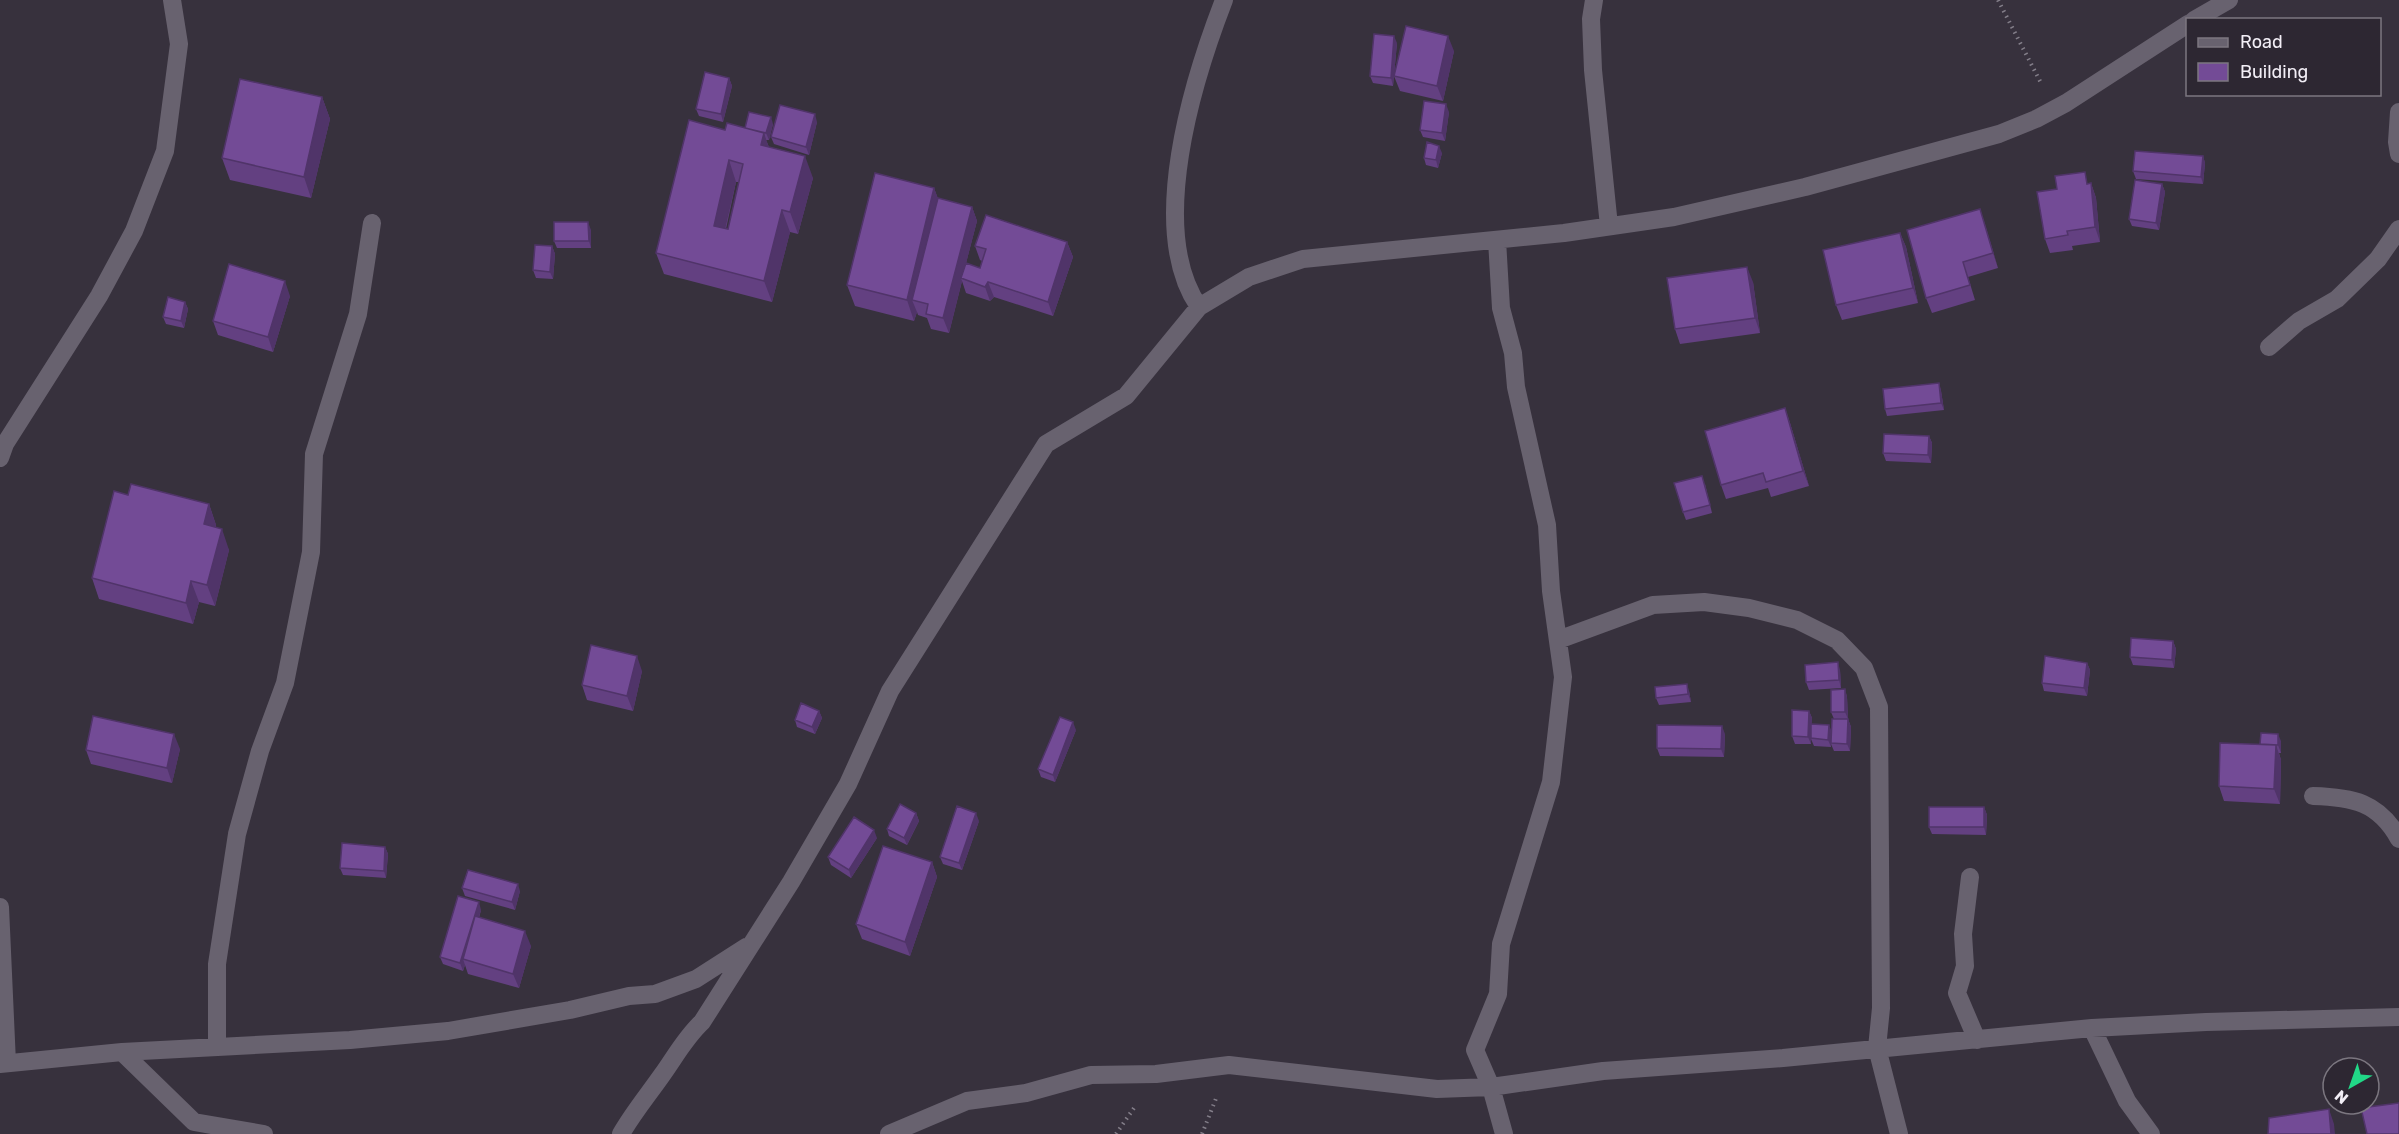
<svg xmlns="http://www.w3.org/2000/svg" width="2399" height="1134" viewBox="0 0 2399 1134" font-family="Rubik,sans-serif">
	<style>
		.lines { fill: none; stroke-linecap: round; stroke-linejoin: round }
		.path { stroke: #837e89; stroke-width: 4; stroke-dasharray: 1.5 4.5; stroke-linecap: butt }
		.minor { stroke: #68626f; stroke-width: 18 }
		.wall { fill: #634081; fill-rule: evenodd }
		.shaded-wall { fill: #503469 }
		.building { fill: #734b96; stroke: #503469; stroke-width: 1.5; fill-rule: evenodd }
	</style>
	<rect width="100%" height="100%" fill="#37313d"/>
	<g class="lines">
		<path class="path" d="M1998,0l44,85
			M1116,1134l20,-29
			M1202,1134l15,-38"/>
		<path class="minor" d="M1594,0l-3,19 2,51 16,156
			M2194,20l35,-20
			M2399,112l-2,30 2,12
			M1497,240l4,68 12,45 3,34 31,138 4,66 12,86 -12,105 -50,162 -3,50 -23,56 16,37 13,47
			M1199,307c-53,-77 -6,-227 25,-307
			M2269,347l30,-26 38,-22 41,-40 21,-30
			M0,458l5,-14 94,-148 35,-65 31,-80 14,-107 -7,-44
			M1558,640l95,-35 51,-3 45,6 48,12 40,20 27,28 15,39 2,301 -4,40 22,86
			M2313,796c39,1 66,6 86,43
			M1970,877l-7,57 2,32 -8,27 20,47
			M0,907l7,156
			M2092,1028l35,73 24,33
			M217,1047v-83l20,-130 23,-83 25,-68 26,-131 3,-98 44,-140 14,-91
			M122,1052l72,70 70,12
			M0,1064l122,-12 228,-12 98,-9 122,-21 59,-14 26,-2 41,-15 50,-32
			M621,1134c12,-21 27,-39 41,-59 13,-18 23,-37 40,-53l89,-140 57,-98 42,-93 156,-247 80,-48 73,-89 50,-30 54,-18 261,-26 110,-16 131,-30 194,-53 37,-15 30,-16 122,-79
			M889,1134l78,-33 59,-8 65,-18 65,-1 73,-9 208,24 54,-2 112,-16 180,-13 309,-30 114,-6 193,-5"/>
	</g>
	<path class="wall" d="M1397,43l-4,43 -20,-3 -3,-7z
		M1454,51l-11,50 -43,-10 -6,-15z
		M729,78l3,8 -9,36 -24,-6 -3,-7z
		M322,97l8,22 -19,79 -81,-18 -8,-22z
		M1449,112l-4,29 -22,-4 -3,-7z
		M817,122l-8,33 -35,-11 -3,-7z
		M773,124l-4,16h-3l3,7 44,31 -15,56 -8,-2 -18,70 -108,-28 -8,-21 69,-123zM736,182h3l-11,47h-2z
		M1442,153l-4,15 -12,-3 -2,-7z
		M2203,156l2,7 -2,21 -67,-5 -3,-8z
		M2091,183l5,15 4,44 -28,4 1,4 -23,3 -5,-14 12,-50z
		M2162,184l3,8 -6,38 -27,-4 -3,-7z
		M934,188l4,11 34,8 5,14 -11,42 14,5 2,-7 -2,-1 -5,-14 92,-4 6,15 -20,59 -59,-19 -4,4 -24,-8 -4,-12 -13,52 -18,-4 -4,-11 -9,-3 -1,-3 -3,9 -59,-15 -8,-21z
		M1980,209l18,59 -30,9 7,23 -43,13 -6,-15z
		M591,230v18h-34l-3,-7z
		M1900,233l6,14 12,56 -76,17 -6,-15z
		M552,246l3,8 -2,25 -17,-1 -3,-8z
		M1753,282l7,51 -80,11 -5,-15z
		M290,296l-17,56 -55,-17 -5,-14z
		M185,302l3,7 -4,19 -18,-4 -3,-7z
		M1939,383l2,8 3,19 -57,6 -2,-7z
		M1785,408l5,15 19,63 -38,11 -3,-9 -42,11 -5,-14z
		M1929,436l3,7 -1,20 -45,-2 -3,-8z
		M1705,484l7,29 -26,7 -3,-8z
		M128,495l81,9 7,21v2l13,23 -14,56 -16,-4 -6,22 -94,-25 -7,-21z
		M2173,641l3,8 -2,19 -41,-3 -3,-8z
		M2087,663l3,7 -3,26 -43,-5 -2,-8z
		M1840,670l1,18 -32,2 -3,-8z
		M642,671l-9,40 -46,-11 -5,-15z
		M1845,689l2,8 1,22 3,8 -1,24h-16l-3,-7v3l-17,-1 -3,-7v5h-16l-3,-8 17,-25 3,7 -1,6 21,8 2,-13 -3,-7z
		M1689,691l2,11 -32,3 -3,-7z
		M819,711l3,7 -7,16 -18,-7 -2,-7z
		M1076,730l-21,52 -14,-5 -3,-8z
		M1725,734l-1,23 -64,-1 -3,-8z
		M2281,741v12h-2l2,7 -1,44 -56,-3 -5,-15 42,-41z
		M180,749l-8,34 -81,-19 -5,-14z
		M1984,807l3,8 -1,20 -54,-1 -3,-7z
		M916,813l3,8 -12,24 -18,-9 -2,-7z
		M979,821l-17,49 -19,-6 -3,-7z
		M877,838l-26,40 -20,-13 -3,-8z
		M385,847l3,7 -2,24 -43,-3 -3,-7z
		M932,862l5,15 -27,79 -48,-17 -6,-15z
		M462,888l58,3 -5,19 -50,-14z
		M481,910l-2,8 52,28 -12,42 -51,-14 -3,-9 -2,6 -20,-7 -3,-7z"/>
	<path class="shaded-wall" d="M1394,36l3,7 -4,43 -2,-8z
		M1448,36l6,15 -11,50 -6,-15z
		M729,78l3,8 -9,36 -2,-8z
		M322,97l8,22 -19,79 -7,-21z
		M1446,104l3,8 -4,29 -3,-8z
		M815,114l2,8 -8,33 -3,-8z
		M771,117l2,7 -4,16 -3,-7z
		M764,133l7,21 -10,-9z
		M1439,146l3,7 -4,15 -2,-8z
		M805,156l8,22 -15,56 -8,-22z
		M2203,156l2,7 -2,21 -2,-7z
		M729,160l7,22 -15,65 -7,-21z
		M2091,183l5,15 4,44 -5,-15z
		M2162,184l3,8 -6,38 -3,-7z
		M934,188l8,21 -30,91 5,12 -3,9 -7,-21z
		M972,207l5,14 -15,58 -1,-1 1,3 -13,52 -6,-15z
		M1980,209l5,15 13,44 -5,-15z
		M782,210l8,22 -18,70 -8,-21z
		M588,222l3,8v18l-2,-7z
		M1900,233l6,14 12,56 -5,-15z
		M1067,242l6,15 -20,59 -5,-14z
		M552,246l3,8 -2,25 -3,-7z
		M1747,267l6,15 7,51 -5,-15z
		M285,281l5,15 -17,56 -5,-15z
		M988,282l6,15 -4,4 -5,-14z
		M185,302l3,7 -4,19 -3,-7z
		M1939,383l2,8 3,19 -3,-7z
		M1785,408l5,15 19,63 -6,-15z
		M1929,436l3,7 -1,20 -3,-8z
		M209,504l7,21 -4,20 -8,-21z
		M222,529l7,21 -14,56 -8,-21z
		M191,581l8,21 -6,22 -7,-21z
		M2173,641l3,8 -2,19 -2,-8z
		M637,656l5,15 -9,40 -6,-15z
		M1838,662l2,8 1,18 -2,-8z
		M2087,663l3,7 -3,26 -3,-8z
		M1687,684l2,7 2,11 -3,-8z
		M1845,689l2,8 1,22 -3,-7z
		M819,711l3,7 -7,16 -3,-7z
		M1809,711l3,7 -1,26 -3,-7z
		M1848,719l3,8 -1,24 -3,-7z
		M1073,722l3,8 -21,52 -2,-7z
		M1829,725l3,7 -1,15 -3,-7z
		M1722,726l3,8 -1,23 -3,-8z
		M174,734l6,15 -8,34 -5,-15z
		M2278,734l3,7v12l-3,-8z
		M2276,745l5,15 -1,44 -6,-15z
		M1984,807l3,8 -1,20 -2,-8z
		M916,813l3,8 -12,24 -3,-7z
		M976,813l3,8 -17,49 -3,-7z
		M874,830l3,8 -26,40 -2,-8z
		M385,847l3,7 -2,24 -2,-7z
		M932,862l5,15 -27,79 -5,-14z
		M518,884l2,7 -5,19 -3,-8z
		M479,902l2,8 -15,50 -3,-1 2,6 -2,6 -3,-8z
		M525,931l6,15 -12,42 -6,-14z
		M2329,1109l5,15 1,10h-4z"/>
	<path class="building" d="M1406,26l42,10 -11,50 -43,-10z
		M1374,34l20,2 -3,42 -21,-2z
		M705,72l24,6 -8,36 -25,-5z
		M240,79l82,18 -18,80 -82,-19z
		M1424,101l22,3 -4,29 -22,-3z
		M780,105l35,9 -9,33 -35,-10z
		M749,112l22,5 -5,16 -21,-5z
		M689,120l36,10 2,-7 37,10 -3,12 44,11 -15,56 -8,-2 -18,71 -108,-28zM729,160l14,4 -15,65 -14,-3z
		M1427,142l12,4 -3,14 -12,-2z
		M2135,151l68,5 -2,21 -68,-6z
		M2085,172l2,12 4,-1 4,44 -28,4 1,4 -23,4 -8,-47 20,-3 -2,-13z
		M875,173l59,15 -27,112 -60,-15z
		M2135,180l27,4 -6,39 -27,-4z
		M938,198l34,9 -29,111 -17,-4 2,-10 -16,-4z
		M1980,209l13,44 -30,9 7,23 -44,13 -19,-68z
		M986,215l81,27 -19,60 -60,-20 -3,5 -24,-9 5,-15 14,5 6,-19 -11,-3z
		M554,222h34l1,19h-35z
		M1900,233l13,55 -77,17 -13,-55z
		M535,245l17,1 -2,26 -17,-2z
		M229,264l56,17 -17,56 -55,-16z
		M1747,267l8,51 -80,11 -8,-51z
		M168,297l17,5 -4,19 -18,-4z
		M1939,383l2,20 -56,6 -2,-20z
		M1785,408l18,63 -37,11 -3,-9 -42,12 -16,-54z
		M1884,434l45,2 -1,19 -45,-2z
		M1702,476l8,29 -27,7 -9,-29z
		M131,484l78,20 -5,20 18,5 -15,56 -16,-4 -5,22 -94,-25 22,-87 14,4z
		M2131,638l42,3 -1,19 -42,-3z
		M591,645l46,11 -10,40 -45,-11z
		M2045,656l42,7 -3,25 -42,-5z
		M1838,662l1,18 -33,2 -1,-17z
		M1687,684l1,10 -32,4 -1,-11z
		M1845,689v23h-14v-22z
		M801,703l18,8 -7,16 -17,-7z
		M1792,710l17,1 -1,26 -16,-1z
		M93,716l81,18 -7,34 -81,-18z
		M1060,717l13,5 -20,53 -15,-6z
		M1832,719h16l-1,25 -16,-1z
		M1811,724l18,1 -1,15 -17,-2z
		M1657,725l65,1 -1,23 -64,-1z
		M2261,733l17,1v11l-18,-1z
		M2220,743l56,2 -2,44 -55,-3z
		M900,804l16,9 -12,25 -17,-9z
		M957,806l19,7 -17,50 -19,-6z
		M1929,807h55v20h-55z
		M854,817l20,13 -25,40 -21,-13z
		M342,843l43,4 -1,24 -44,-3z
		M883,846l49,16 -27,80 -49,-18z
		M468,870l50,14 -6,18 -50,-14z
		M458,896l21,6 -19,61 -20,-6z
		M475,916l50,15 -12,43 -50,-15z
		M2399,1103v31h-32l-6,-26z
		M2329,1109l2,25h-63l1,-16z"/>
	<rect x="2186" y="18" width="195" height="78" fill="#2d2732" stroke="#7c7780" stroke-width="1.5"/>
	<rect x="2198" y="38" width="30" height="9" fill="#68626f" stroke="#7c7780" stroke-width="1.5"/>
	<text x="2240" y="48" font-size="18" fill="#f2eef6">Road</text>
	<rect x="2198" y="63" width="30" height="18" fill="#734b96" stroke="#7c7780" stroke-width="1.5"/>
	<text x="2240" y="78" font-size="18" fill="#f2eef6">Building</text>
	<g transform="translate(2351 1086) rotate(220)"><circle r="28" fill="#2d2732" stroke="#7c7780" stroke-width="1.5"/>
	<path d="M0-4.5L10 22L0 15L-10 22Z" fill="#21d887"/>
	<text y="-9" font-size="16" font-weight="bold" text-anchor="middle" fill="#f2eef6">N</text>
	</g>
</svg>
